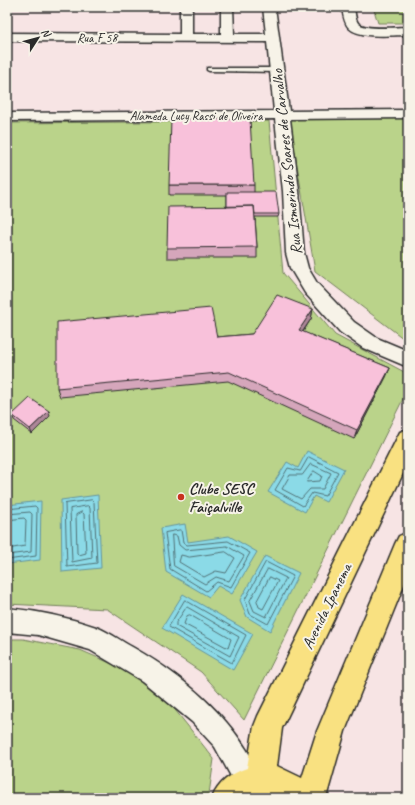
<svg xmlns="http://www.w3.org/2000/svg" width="415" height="805" viewBox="0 0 415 805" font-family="Caveat,sans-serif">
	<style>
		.green { fill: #bad38a; stroke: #727f5a }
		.water { fill: #8bdae7; stroke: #65949c }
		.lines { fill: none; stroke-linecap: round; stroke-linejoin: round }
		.shore { stroke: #517176; stroke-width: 1 }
		.lane-casing { stroke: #2b2b2b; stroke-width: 3 }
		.street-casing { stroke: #2b2b2b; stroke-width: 3 }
		.primary-casing { stroke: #2b2b2b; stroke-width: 3 }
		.lane { fill: #f7f3e8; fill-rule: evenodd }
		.street { fill: #f7f3e8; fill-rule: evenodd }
		.primary { fill: #f9e181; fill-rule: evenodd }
		.wall { fill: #d5a6bb; stroke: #2b2b2b }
		.shaded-wall { fill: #ae8799; stroke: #2b2b2b }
		.building { fill: #f8c1da; stroke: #2b2b2b }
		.poi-dot { fill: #c8321e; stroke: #f7f3e8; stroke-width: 1.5 }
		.labels { text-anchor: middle; stroke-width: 4; stroke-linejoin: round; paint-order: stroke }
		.far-street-label { font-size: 13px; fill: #2b2b2b; stroke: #f7f3e8 }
		.street-label { font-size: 16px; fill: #2b2b2b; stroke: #f7f3e8 }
		.poi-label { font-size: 16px; font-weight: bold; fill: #2b2b2b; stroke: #f7f3e8; text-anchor: start }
	</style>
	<rect width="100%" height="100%" fill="#f7e4e4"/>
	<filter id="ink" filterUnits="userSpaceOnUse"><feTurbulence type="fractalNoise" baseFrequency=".025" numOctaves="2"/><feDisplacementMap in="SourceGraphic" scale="8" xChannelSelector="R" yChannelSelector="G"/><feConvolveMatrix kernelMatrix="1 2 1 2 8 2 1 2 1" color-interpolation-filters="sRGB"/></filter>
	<g filter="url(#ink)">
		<path class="green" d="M373,7h34l1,16h-30z
			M289,118h119v224l-93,-71z
			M269,121l14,152 52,62 73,39v15l-164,331 -43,-48 -94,-63 -100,-5v-481z
			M7,639h16l57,11 44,19 44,32 46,58 -5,35 -3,4h-199z"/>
		<path class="water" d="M307,451l37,18 -18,33 -12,-6 -9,16 -37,-20 19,-30 11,6z
			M98,495l3,73 -39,4 -1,-72z
			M41,501l-1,59 -33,4v-59z
			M185,524l3,18 41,-6 28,16 -25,42 -14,-8 -9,11 -43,-25 -5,-44z
			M265,556l34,17 -29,58 -23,-14 -7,-17z
			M183,594l70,40 -20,36 -71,-42z"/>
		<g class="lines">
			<path class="shore" d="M309,457l29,15 -13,24 -13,-3 -9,13 -28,-16 13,-22 12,3z
				M311,464l20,9 -8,16h-13l-9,10 -19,-10 8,-14h12z
				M314,471l8,5 -2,5 -13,1z
				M92,500l2,2 3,61 -30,4 -2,-63z
				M88,506l2,2 2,50 -20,4 -2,-53z
				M7,509l28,-3 2,2 -1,48 -29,4
				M82,512l2,2 2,39 -7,2 -2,-2 -1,-38z
				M7,514l23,-2 2,2 -1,38 -24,3
				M7,520l17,-2 2,2 -1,26 -18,3
				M181,530l2,12 4,3 41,-4 22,12 -19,34 -14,-5 -11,9 -36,-22 -5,-36z
				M172,535l5,1 2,9 6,5 42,-4 17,10 -15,25 -13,-4 -11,7 -31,-18z
				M226,552l9,6 -9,15 -10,-2 -12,6 -25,-15 2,-7 8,2z
				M266,562l27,14 -25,48 -18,-10 -5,-14z
				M268,569l18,9 -20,39 -12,-6 -4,-10z
				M270,577l8,4 -15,28 -4,-2 -2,-6z
				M185,600l61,35 -14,28 -63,-36z
				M187,607l52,30 -9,19 -54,-30v-3z
				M190,615l41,24 -3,9 -44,-24 3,-8z"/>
			<defs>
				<path id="lane" d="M207,68h69l3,2 -3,2 -67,-1 -2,-1z"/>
				<path id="street" d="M180,7h12v27h29v-27h12l1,27h32l-3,-27h12l14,104 119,-1v8l-118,1 9,72 5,62 4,15 9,15 37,39 23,16 31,13v16l-45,-19 -23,-16 -35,-39 -15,-25 -4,-15 -3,-62 -8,-72 -268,2v-8l267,-2 -7,-69 -260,-1v-8l173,1z
					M342,7h12c1,5 1,12 4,16 6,8 40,4 50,4v8c-15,0 -48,4 -59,-7 -5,-5 -6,-14 -7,-21z
					M7,608c30,3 61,9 89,19 13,5 25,14 38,21 54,31 104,74 129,133l-4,10 -10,4 -10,-4 -24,-44 -23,-25 -50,-41 -52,-31 -52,-15 -31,-3z"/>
				<path id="primary" d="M408,429v34l-126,265 -5,38 25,12 15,-47 78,-187 4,-8 9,-4v43l-63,156 -19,67h-47l-14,-3 -15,3h-38c7,-16 18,-24 35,-30l7,-42 4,-10 142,-284z"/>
			</defs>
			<use href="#lane" class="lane-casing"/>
			<use href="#street" class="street-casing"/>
			<use href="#primary" class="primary-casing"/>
			<use href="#lane" class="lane"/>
			<use href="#street" class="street"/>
			<use href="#primary" class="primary"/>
		</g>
		<path class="wall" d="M169,185h85v7l25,22 -1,3h-23l2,30v11h-90v-10l60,-41v-12h-58z
			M313,309l-2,10 -8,13 87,36 -4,9 -32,62 -126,-58 -168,16 -3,-9 160,-51 35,-3z
			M49,411l1,5 -18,18 -18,-14 -2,-5z"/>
		<path class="shaded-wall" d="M313,309l-2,10 -14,21 2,-10z
			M390,368l-4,9 -32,62 3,-9z
			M49,411l1,5 -18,18 -2,-5z"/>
		<path class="building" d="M171,119h79l4,66h-85z
			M227,192h49l3,22h-24l-1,-8 -27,1z
			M254,206l3,41 -90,1 1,-41z
			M277,295l36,14 -14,21 91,38 -33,62 -128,-58 -172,16v-66l154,-14 6,29 35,-3z
			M30,398l19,13 -19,18 -18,-14z"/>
	</g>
	<circle class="poi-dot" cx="181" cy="497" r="4"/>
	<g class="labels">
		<g class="far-street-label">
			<text x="97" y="42">Rua F 58</text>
			<text x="196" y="120">Alameda Lucy Rassi de Oliveira</text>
		</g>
		<g class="street-label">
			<text transform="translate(286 162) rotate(-96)" y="6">Rua Ismerindo Soares de Carvalho</text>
			<text transform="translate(326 606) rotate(-64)" y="6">Avenida Ipanema</text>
		</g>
		<g class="poi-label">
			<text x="189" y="494">Clube SESC<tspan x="189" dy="18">Faiçalville</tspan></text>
		</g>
	</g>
	<rect width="415" height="805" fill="none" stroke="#f7f3e8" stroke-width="24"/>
	<rect x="12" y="12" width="391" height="781" fill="none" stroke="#2b2b2b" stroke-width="1.5" filter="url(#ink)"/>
	<g transform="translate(38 38) rotate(54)" stroke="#f7f3e8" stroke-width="3" paint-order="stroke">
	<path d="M0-3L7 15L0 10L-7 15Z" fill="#2b2b2b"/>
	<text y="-6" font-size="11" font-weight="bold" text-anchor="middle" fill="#2b2b2b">N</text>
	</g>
</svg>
